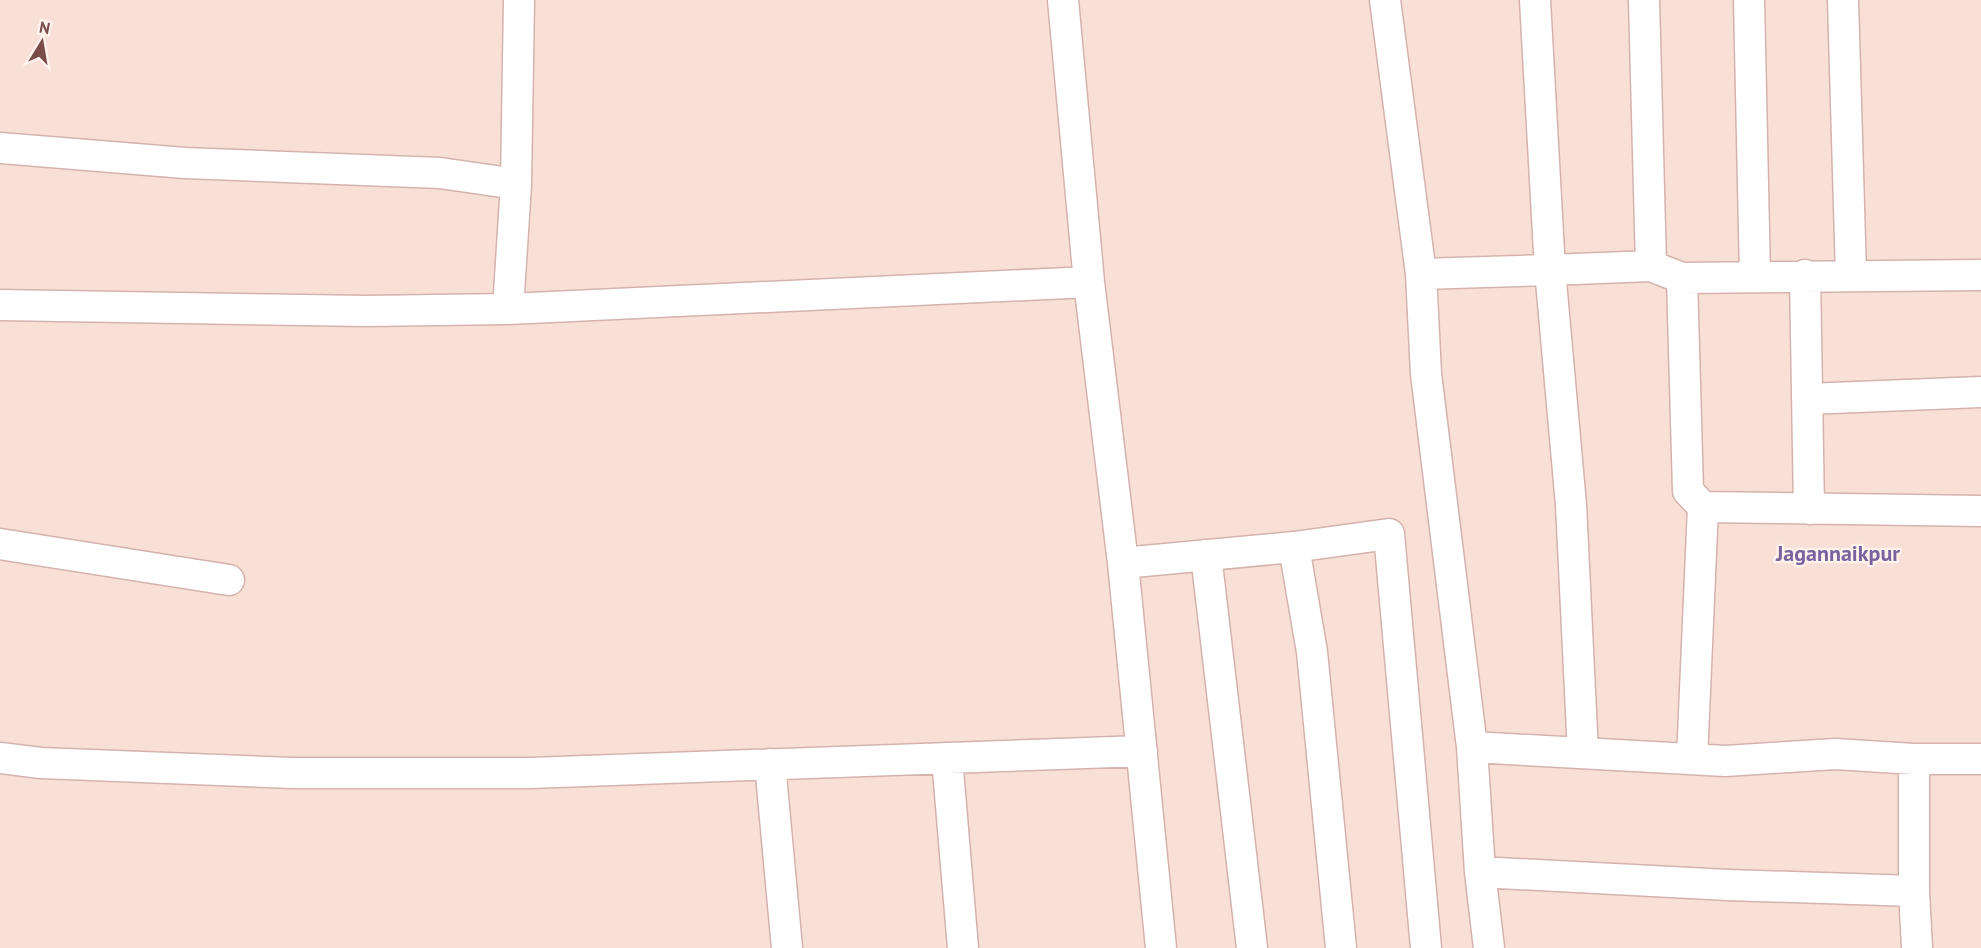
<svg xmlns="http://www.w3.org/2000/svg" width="1981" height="948" viewBox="0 0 1981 948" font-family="'PT Sans',sans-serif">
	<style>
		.residential { fill: #f9e0d6 }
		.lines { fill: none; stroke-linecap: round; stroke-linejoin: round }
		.street-casing { stroke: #d4b3ad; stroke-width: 33 }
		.street { stroke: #fff; stroke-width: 30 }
		.labels { text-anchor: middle; stroke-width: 4.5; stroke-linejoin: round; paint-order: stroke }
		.district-label { font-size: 22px; font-weight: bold; fill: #7a629e; stroke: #fff3ee }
	</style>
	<rect width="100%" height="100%" fill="#feeee5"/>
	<path class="residential" d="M0,0h1981v948h-1981z"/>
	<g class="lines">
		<defs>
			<path id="street" d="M1063,0l26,282 34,281 38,385
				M1385,0l36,274 5,100 46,373 253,14 110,-7 79,5h67
				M1644,0l7,266
				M1749,0l6,276
				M1843,0l8,275
				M0,148l185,15 255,10 76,11 3,-184
				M1421,274l129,-4 -15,-270
				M1805,275l4,234
				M0,305l366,6 142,-2 8,-125
				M508,309l581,-27
				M1807,399l174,-7
				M1703,507l278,4
				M0,544l229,36
				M1294,547l95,-13 37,414
				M1206,555l46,393
				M1123,563l171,-16 18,105 29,296
				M1472,747l8,125 9,76
				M1583,753l-12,-248 -21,-235 101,-4 31,12
				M0,758l41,5 250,10h239l612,-22
				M947,758l16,190
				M1692,759l11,-252 -15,-16 -6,-213 299,-3
				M770,764l17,184
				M1480,872l248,13 186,6v-132
				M1914,891l3,57"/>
		</defs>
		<use href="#street" class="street-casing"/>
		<use href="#street" class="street"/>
	</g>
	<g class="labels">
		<g class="district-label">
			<text x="1838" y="561">Jagannaikpur</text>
		</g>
	</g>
	<g transform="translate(42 42) rotate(11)" stroke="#fff3ee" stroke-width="4.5" paint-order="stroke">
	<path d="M0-4.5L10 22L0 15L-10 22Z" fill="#7a4c47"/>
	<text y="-9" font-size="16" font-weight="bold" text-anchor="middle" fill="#7a4c47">N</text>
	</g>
</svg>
